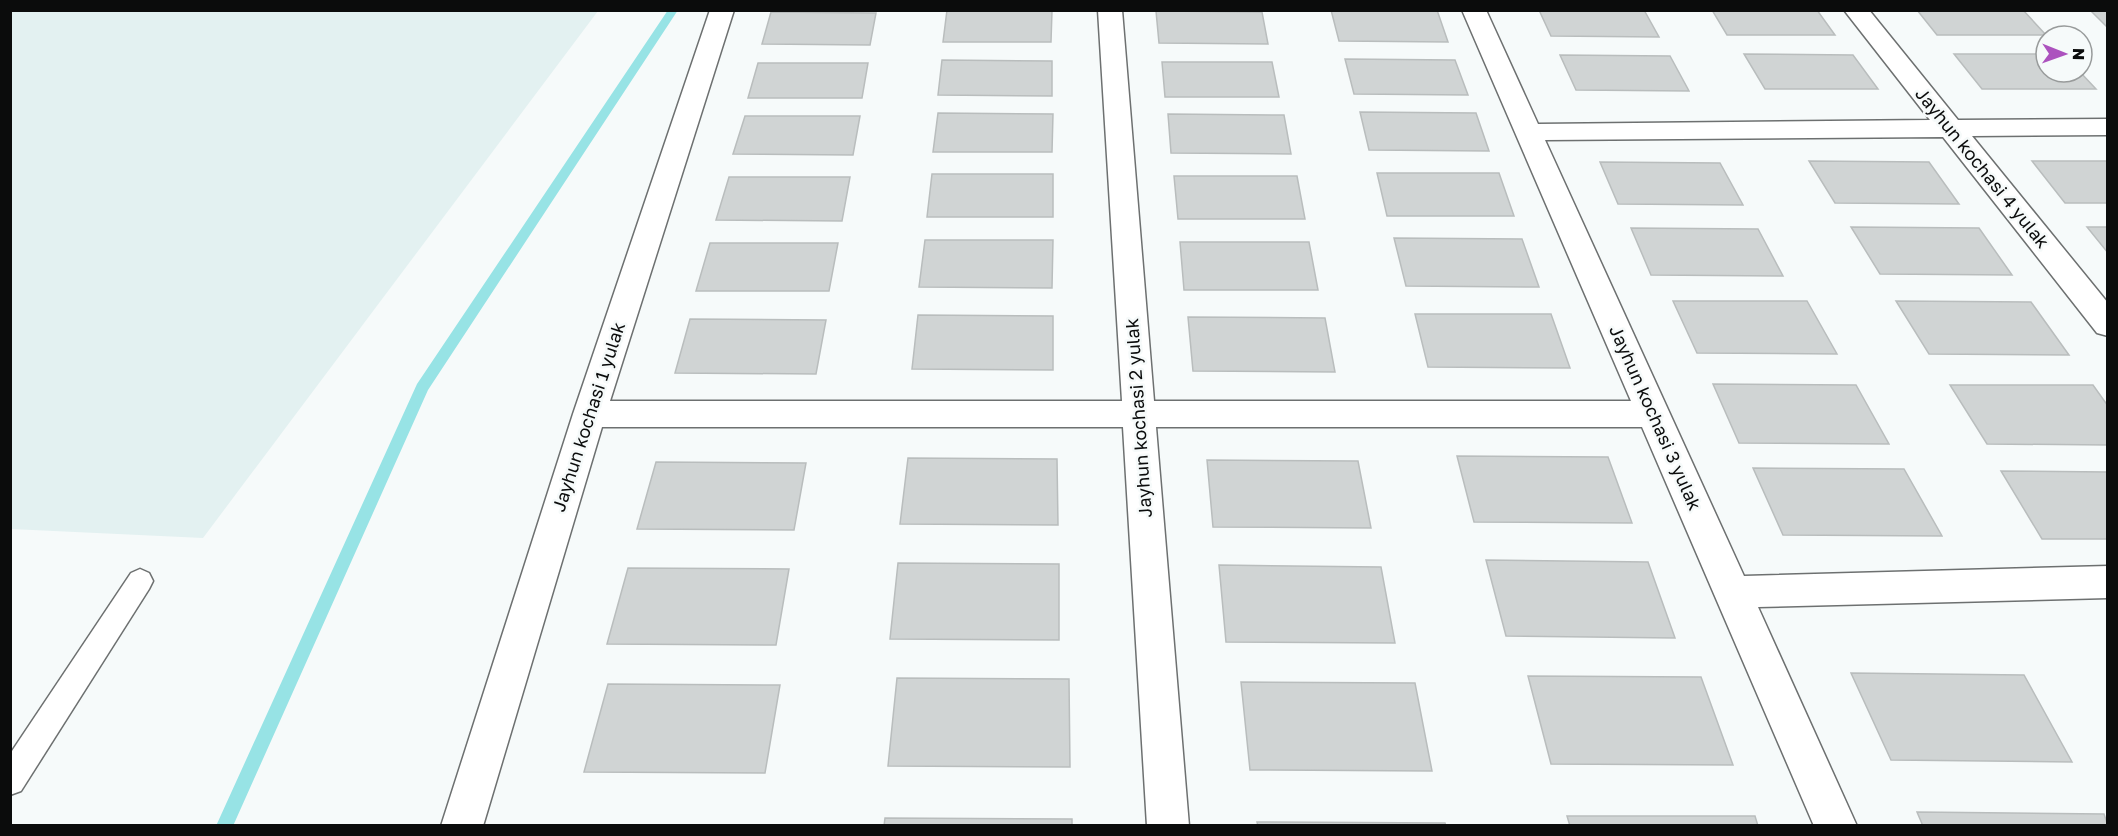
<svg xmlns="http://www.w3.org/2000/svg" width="2118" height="836" viewBox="0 0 2118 836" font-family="'Golos Text',sans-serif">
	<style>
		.built { fill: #e3f1f1 }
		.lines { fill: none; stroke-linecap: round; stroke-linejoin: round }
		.stream { fill: #97e3e5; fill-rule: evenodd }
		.building { fill: #d0d4d4; stroke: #b9bdbd; stroke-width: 1.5 }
		.service-casing { stroke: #6d7070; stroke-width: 3 }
		.minor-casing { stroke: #6d7070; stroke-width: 3 }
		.service { fill: #fff; fill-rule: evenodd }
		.minor { fill: #fff; fill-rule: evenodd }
		.labels { text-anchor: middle; stroke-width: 5; stroke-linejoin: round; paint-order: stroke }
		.street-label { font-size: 18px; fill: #0b0c0c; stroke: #f6fafa }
	</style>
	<rect width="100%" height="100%" fill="#f6fafa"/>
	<path class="built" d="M10,11l1,-1 587,1 -395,527 -192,-9z"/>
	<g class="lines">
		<path class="stream" d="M668,10h10l-250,380 -195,436h-17l201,-442z"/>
	</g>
	<path class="building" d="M947,10l105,1 -1,31h-108z
		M1331,10h106l11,32 -109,-1z
		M1539,10h105l15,27 -108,-1z
		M1712,10h105l18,25h-108z
		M1917,10h106l23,25h-109z
		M2090,10h18v18z
		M1156,11l106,1 6,32 -109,-1z
		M771,12l105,1 -6,32 -108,-1z
		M1744,54l109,1 25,34h-113z
		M1954,54h92v18h34l16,17h-114z
		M1560,55l110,1 19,35 -113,-1z
		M1345,59l110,1 13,35 -114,-1z
		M942,60l110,1v35l-114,-1z
		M1162,62h110l7,35h-114z
		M758,63h110l-6,35h-114z
		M1360,112l116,1 13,38 -120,-1z
		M938,113l115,1 -1,38h-119z
		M1168,114l116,1 7,39 -120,-1z
		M745,116h115l-7,39 -120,-1z
		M1809,161l120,1 30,42 -124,-1z
		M2032,161h76v42h-43z
		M1600,162l120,1 23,42 -125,-1z
		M1377,173h122l15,43h-127z
		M932,174h121v43h-126z
		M1174,176h123l8,43h-127z
		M729,177h121l-8,44 -126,-1z
		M1851,227l128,1 33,47 -132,-1z
		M2087,227h21v26z
		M1631,228l127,1 25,47 -132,-1z
		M1394,238l128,1 17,48 -133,-1z
		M925,240h128l-1,48 -133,-1z
		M1180,242h129l9,48h-134z
		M710,243h128l-9,48h-133z
		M1673,301h134l30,53 -140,-1z
		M1896,301l135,1 38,53 -140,-1z
		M1415,314h136l19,54 -142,-1z
		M918,315l135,1v54l-141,-1z
		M1188,317l137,1 10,54 -142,-1z
		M690,319l136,1 -10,54 -141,-1z
		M1713,384l143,1 33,59 -150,-1z
		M1950,385h143l15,21v39l-121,-1z
		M1457,456l151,1 24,66 -158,-1z
		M908,458l149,1 1,66 -158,-1z
		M1207,460l151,1 13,67 -158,-1z
		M656,462l150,1 -12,67 -157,-1z
		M1753,468l151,1 38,67 -159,-1z
		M2001,471l107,1v67h-66z
		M1486,560l162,2 27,76 -169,-2z
		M898,563l161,1v76l-169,-1z
		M1219,565l162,2 14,76 -169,-1z
		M628,568l161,1 -13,76 -169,-1z
		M1851,673l173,2 48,87 -181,-2z
		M1528,676l173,1 32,88 -182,-1z
		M897,678l172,1 1,88 -182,-1z
		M1241,682l174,1 17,88 -182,-1z
		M608,684l172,1 -15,88 -181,-1z
		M1917,812l187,2 4,12h-185z
		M1567,816h188l3,10h-188z
		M885,818l187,1v7h-188z
		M1257,822l188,1 1,3h-188z"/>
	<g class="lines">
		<defs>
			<path id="service" d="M140,569l9,4 4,8 -4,8 -128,202 -11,4v-41l121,-181z"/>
			<path id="minor" d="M710,10h24l-124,391h512l-24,-391h24l32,391h477l-169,-391h24l52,114 392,-4 -86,-110h25l89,110 150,-1v16l-136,1 136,167v33l-11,-3 -154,-196 -398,3 199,436 364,-10v32l-350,9 99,219h-43l-172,-399h-486l33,399h-42l-24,-399h-521l-119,399h-42l132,-412z"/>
		</defs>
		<use href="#service" class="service-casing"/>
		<use href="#minor" class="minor-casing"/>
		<use href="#service" class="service"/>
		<use href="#minor" class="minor"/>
	</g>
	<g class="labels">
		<g class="street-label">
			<text transform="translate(1982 168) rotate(51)" y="6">Jayhun kochasi 4 yulak</text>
			<text transform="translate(589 417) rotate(-72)" y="6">Jayhun kochasi 1 yulak</text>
			<text transform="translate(1139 418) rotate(-94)" y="6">Jayhun kochasi 2 yulak</text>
			<text transform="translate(1655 418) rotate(66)" y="6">Jayhun kochasi 3 yulak</text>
		</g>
	</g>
	<rect width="2118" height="836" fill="none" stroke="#0b0c0c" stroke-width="24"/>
	<g transform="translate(2064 54) rotate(91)"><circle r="28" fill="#f6fafa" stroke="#989b9b" stroke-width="1.5"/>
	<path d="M0-4.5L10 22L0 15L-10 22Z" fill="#ac52be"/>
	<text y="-9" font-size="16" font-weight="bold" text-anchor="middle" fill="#0b0c0c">N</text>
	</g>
</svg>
